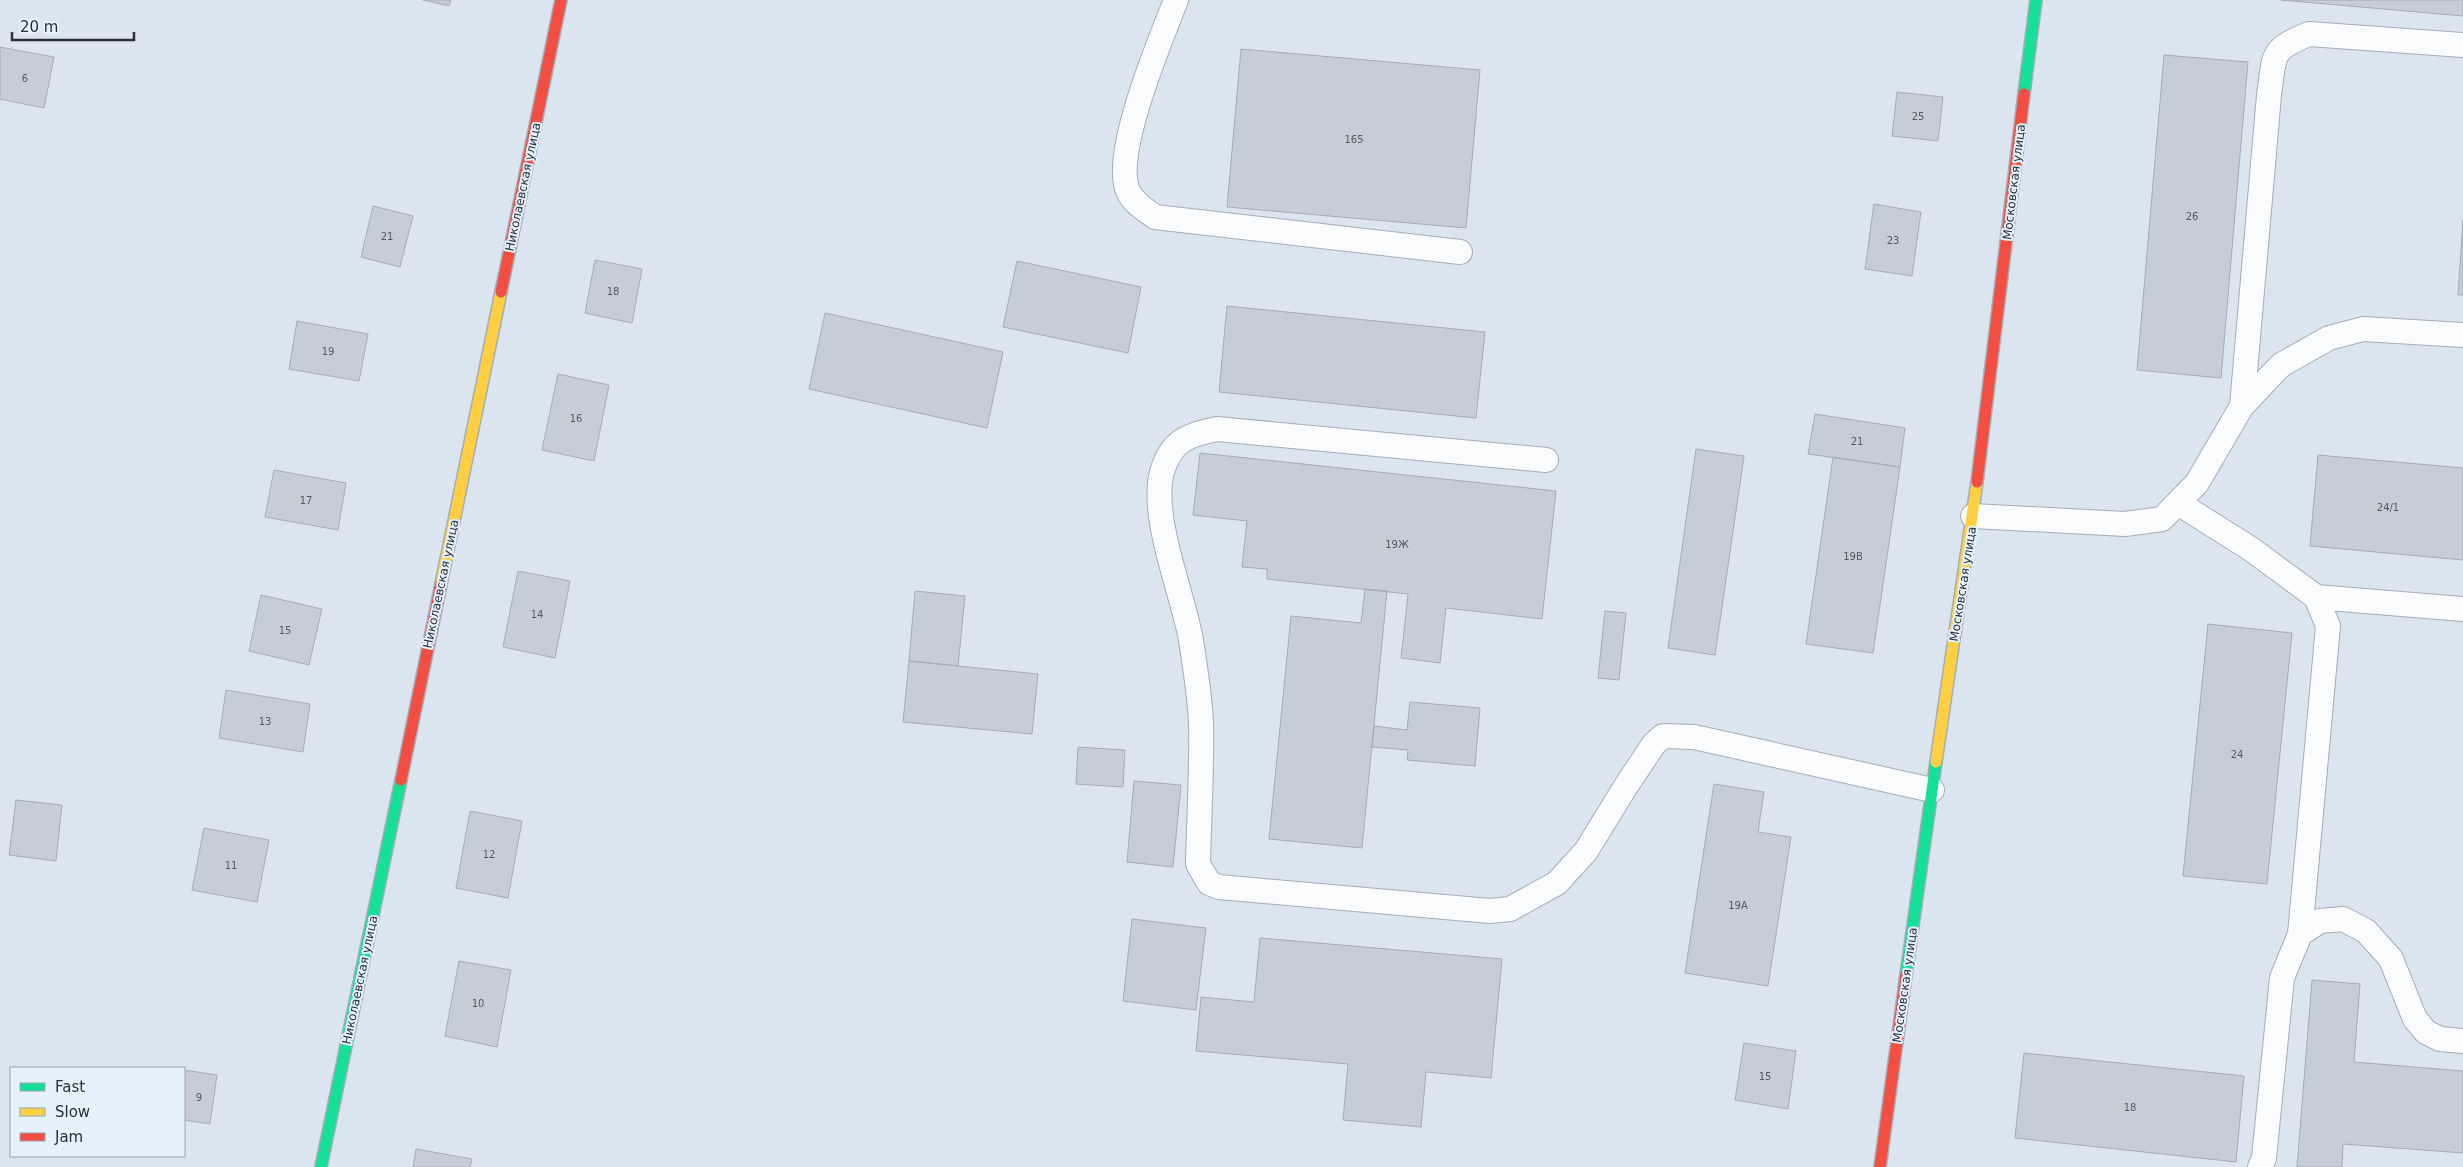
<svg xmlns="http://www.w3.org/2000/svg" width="2463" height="1167" viewBox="0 0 2463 1167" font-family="'DejaVu Sans',sans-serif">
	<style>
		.building { fill: #c7cdd6; stroke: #a5abb4 }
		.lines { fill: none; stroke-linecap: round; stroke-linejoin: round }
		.lane-casing { stroke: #a5adb5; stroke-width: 26 }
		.fast-casing { stroke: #a5adb5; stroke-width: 14 }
		.slow-casing { stroke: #a5adb5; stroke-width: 14 }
		.jam-casing { stroke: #a5adb5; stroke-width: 14 }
		.lane { stroke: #fafbfd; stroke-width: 24 }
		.fast { stroke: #16e098; stroke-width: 11 }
		.slow { stroke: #ffcf43; stroke-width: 11 }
		.jam { stroke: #f24e42; stroke-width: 11 }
		.labels { text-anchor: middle; stroke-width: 4; stroke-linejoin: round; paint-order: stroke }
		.number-label { font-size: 10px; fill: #515960 }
		.street-label { font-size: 12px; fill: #293138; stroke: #e6f1fe }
	</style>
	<rect width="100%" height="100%" fill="#dbe5f0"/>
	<path class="building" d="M423,0h28l-2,6z
		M2281,0h182v16z
		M0,47l54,10 -10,51 -44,-9z
		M1241,49l239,21 -14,158 -239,-21z
		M2164,55l84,7 -27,316 -84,-8z
		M1897,92l46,5 -5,44 -46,-5z
		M1874,204l47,8 -9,64 -47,-7z
		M373,206l40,10 -13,51 -39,-10z
		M2463,220v75h-5z
		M595,260l47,9 -10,54 -47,-10z
		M1017,261l124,26 -13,66 -125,-26z
		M1227,306l258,26 -9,86 -257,-26z
		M825,313l178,39 -16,76 -178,-39z
		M297,321l71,13 -9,47 -70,-12z
		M558,374l51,11 -15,76 -52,-11z
		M1815,414l90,14 -5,39 -92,-13z
		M1696,449l48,7 -29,199 -47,-7z
		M1200,453l356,38 -14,128 -96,-11 -6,55 -39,-5 7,-64 -141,-15v-10l-25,-2 5,-46 -54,-6z
		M2318,455l145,13v92l-153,-14z
		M1833,457l67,10 -27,186 -67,-9z
		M274,470l72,13 -8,47 -73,-13z
		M518,571l52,10 -15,77 -52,-11z
		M1365,589l22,2 -25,257 -93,-9 22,-223 70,7z
		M915,591l50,5 -7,70 -49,-5z
		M261,595l61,14 -13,56 -60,-14z
		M1605,611l21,2 -7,67 -21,-2z
		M2208,624l84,9 -25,251 -84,-8z
		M909,661l129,13 -6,60 -129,-12z
		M226,690l84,14 -7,48 -84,-14z
		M1410,702l70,6 -5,58 -68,-6 1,-10 -36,-3 2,-21 33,4z
		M1078,747l47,3 -2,37 -47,-3z
		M1134,781l47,4 -8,82 -46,-5z
		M1714,784l50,8 -6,40 33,5 -23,149 -83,-13z
		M16,800l46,5 -6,56 -47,-6z
		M470,811l52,10 -14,77 -52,-10z
		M204,828l65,12 -12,62 -65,-12z
		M1132,919l74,9 -10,82 -73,-9z
		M1260,938l242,21 -11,119 -65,-6 -5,55 -78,-7 5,-56 -152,-13 5,-54 53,5z
		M459,961l52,9 -14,77 -52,-11z
		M2312,980l48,4 -6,78 109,9v82l-120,-9 -1,23h-45z
		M1744,1043l52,8 -8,58 -53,-9z
		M2024,1053l220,23 -8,86 -221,-24z
		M184,1070l33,5 -7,49 -26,-4z
		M416,1149l56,10 -2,8h-57z"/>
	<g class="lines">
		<defs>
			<path id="lane" d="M1176,0c-15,39 -64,153 -48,191 5,12 18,19 27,26l305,35
				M2242,406l27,-311c6,-40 0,-45 40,-61l154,11
				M1546,460l-329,-31c-30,6 -46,12 -55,43 -12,45 21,122 29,168 4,27 9,56 10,83 1,47 -2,94 -3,141l11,19 10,4 271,24 20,-2 47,-26 29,-32 40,-65 28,-42 9,-8 31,1 238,53
				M2178,503l73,46 65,48 12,29 -28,308
				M1973,516l152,8 37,-5 35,-36 45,-77 39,-41 48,-27 34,-9 100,6
				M2316,597l147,12
				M2260,1167l4,-9 18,-180 18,-44 20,-13 23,-2 23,12 25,28 24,60 11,13 14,7 23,2"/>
			<path id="fast" d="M2024,94l12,-94
				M1906,975l30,-213
				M321,1167l80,-387"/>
			<path id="slow" d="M441,584l60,-292
				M1936,762l41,-280"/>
			<path id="jam" d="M501,292l60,-292
				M1977,482l47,-388
				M401,780l40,-196
				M1880,1167l26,-192"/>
		</defs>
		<use href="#lane" class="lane-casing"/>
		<use href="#fast" class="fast-casing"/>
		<use href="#slow" class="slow-casing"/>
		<use href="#jam" class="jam-casing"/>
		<use href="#lane" class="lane"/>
		<use href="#fast" class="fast"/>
		<use href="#slow" class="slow"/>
		<use href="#jam" class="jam"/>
	</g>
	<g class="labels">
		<g class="number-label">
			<text x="25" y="82">6</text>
			<text x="1918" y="120">25</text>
			<text x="1354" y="143">165</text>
			<text x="2192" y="220">26</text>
			<text x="387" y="240">21</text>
			<text x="1893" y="244">23</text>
			<text x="613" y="295">18</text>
			<text x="328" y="355">19</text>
			<text x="576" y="422">16</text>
			<text x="1857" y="445">21</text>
			<text x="306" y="504">17</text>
			<text x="2388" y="511">24/1</text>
			<text x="1397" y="548">19Ж</text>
			<text x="1853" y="560">19В</text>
			<text x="537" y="618">14</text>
			<text x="285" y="634">15</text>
			<text x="265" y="725">13</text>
			<text x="2237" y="758">24</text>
			<text x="489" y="858">12</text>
			<text x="231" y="869">11</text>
			<text x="1738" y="909">19А</text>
			<text x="478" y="1007">10</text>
			<text x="1765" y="1080">15</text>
			<text x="199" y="1101">9</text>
			<text x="2130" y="1111">18</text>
		</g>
		<g class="street-label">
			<text transform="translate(2014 182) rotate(-83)" y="4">Московская улица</text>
			<text transform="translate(523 187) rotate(-78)" y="4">Николаевская улица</text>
			<text transform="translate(441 584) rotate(-78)" y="4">Николаевская улица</text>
			<text transform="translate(1963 584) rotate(-81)" y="4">Московская улица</text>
			<text transform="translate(360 980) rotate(-78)" y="4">Николаевская улица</text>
			<text transform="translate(1905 985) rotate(-82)" y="4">Московская улица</text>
		</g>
	</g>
	<rect x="10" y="1067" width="175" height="90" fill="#e6f1fe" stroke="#9aa4af"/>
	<rect x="20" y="1083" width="25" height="8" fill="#16e098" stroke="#9aa4af"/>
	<text x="55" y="1092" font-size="15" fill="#293138">Fast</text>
	<rect x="20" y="1108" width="25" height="8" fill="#ffcf43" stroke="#9aa4af"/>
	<text x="55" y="1117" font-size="15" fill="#293138">Slow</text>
	<rect x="20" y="1133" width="25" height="8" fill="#f24e42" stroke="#9aa4af"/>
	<text x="55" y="1142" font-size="15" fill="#293138">Jam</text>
	<path d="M12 32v8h122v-8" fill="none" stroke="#293138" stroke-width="2.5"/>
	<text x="20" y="32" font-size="15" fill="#293138" stroke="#e6f1fe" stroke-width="4" paint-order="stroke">20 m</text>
</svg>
